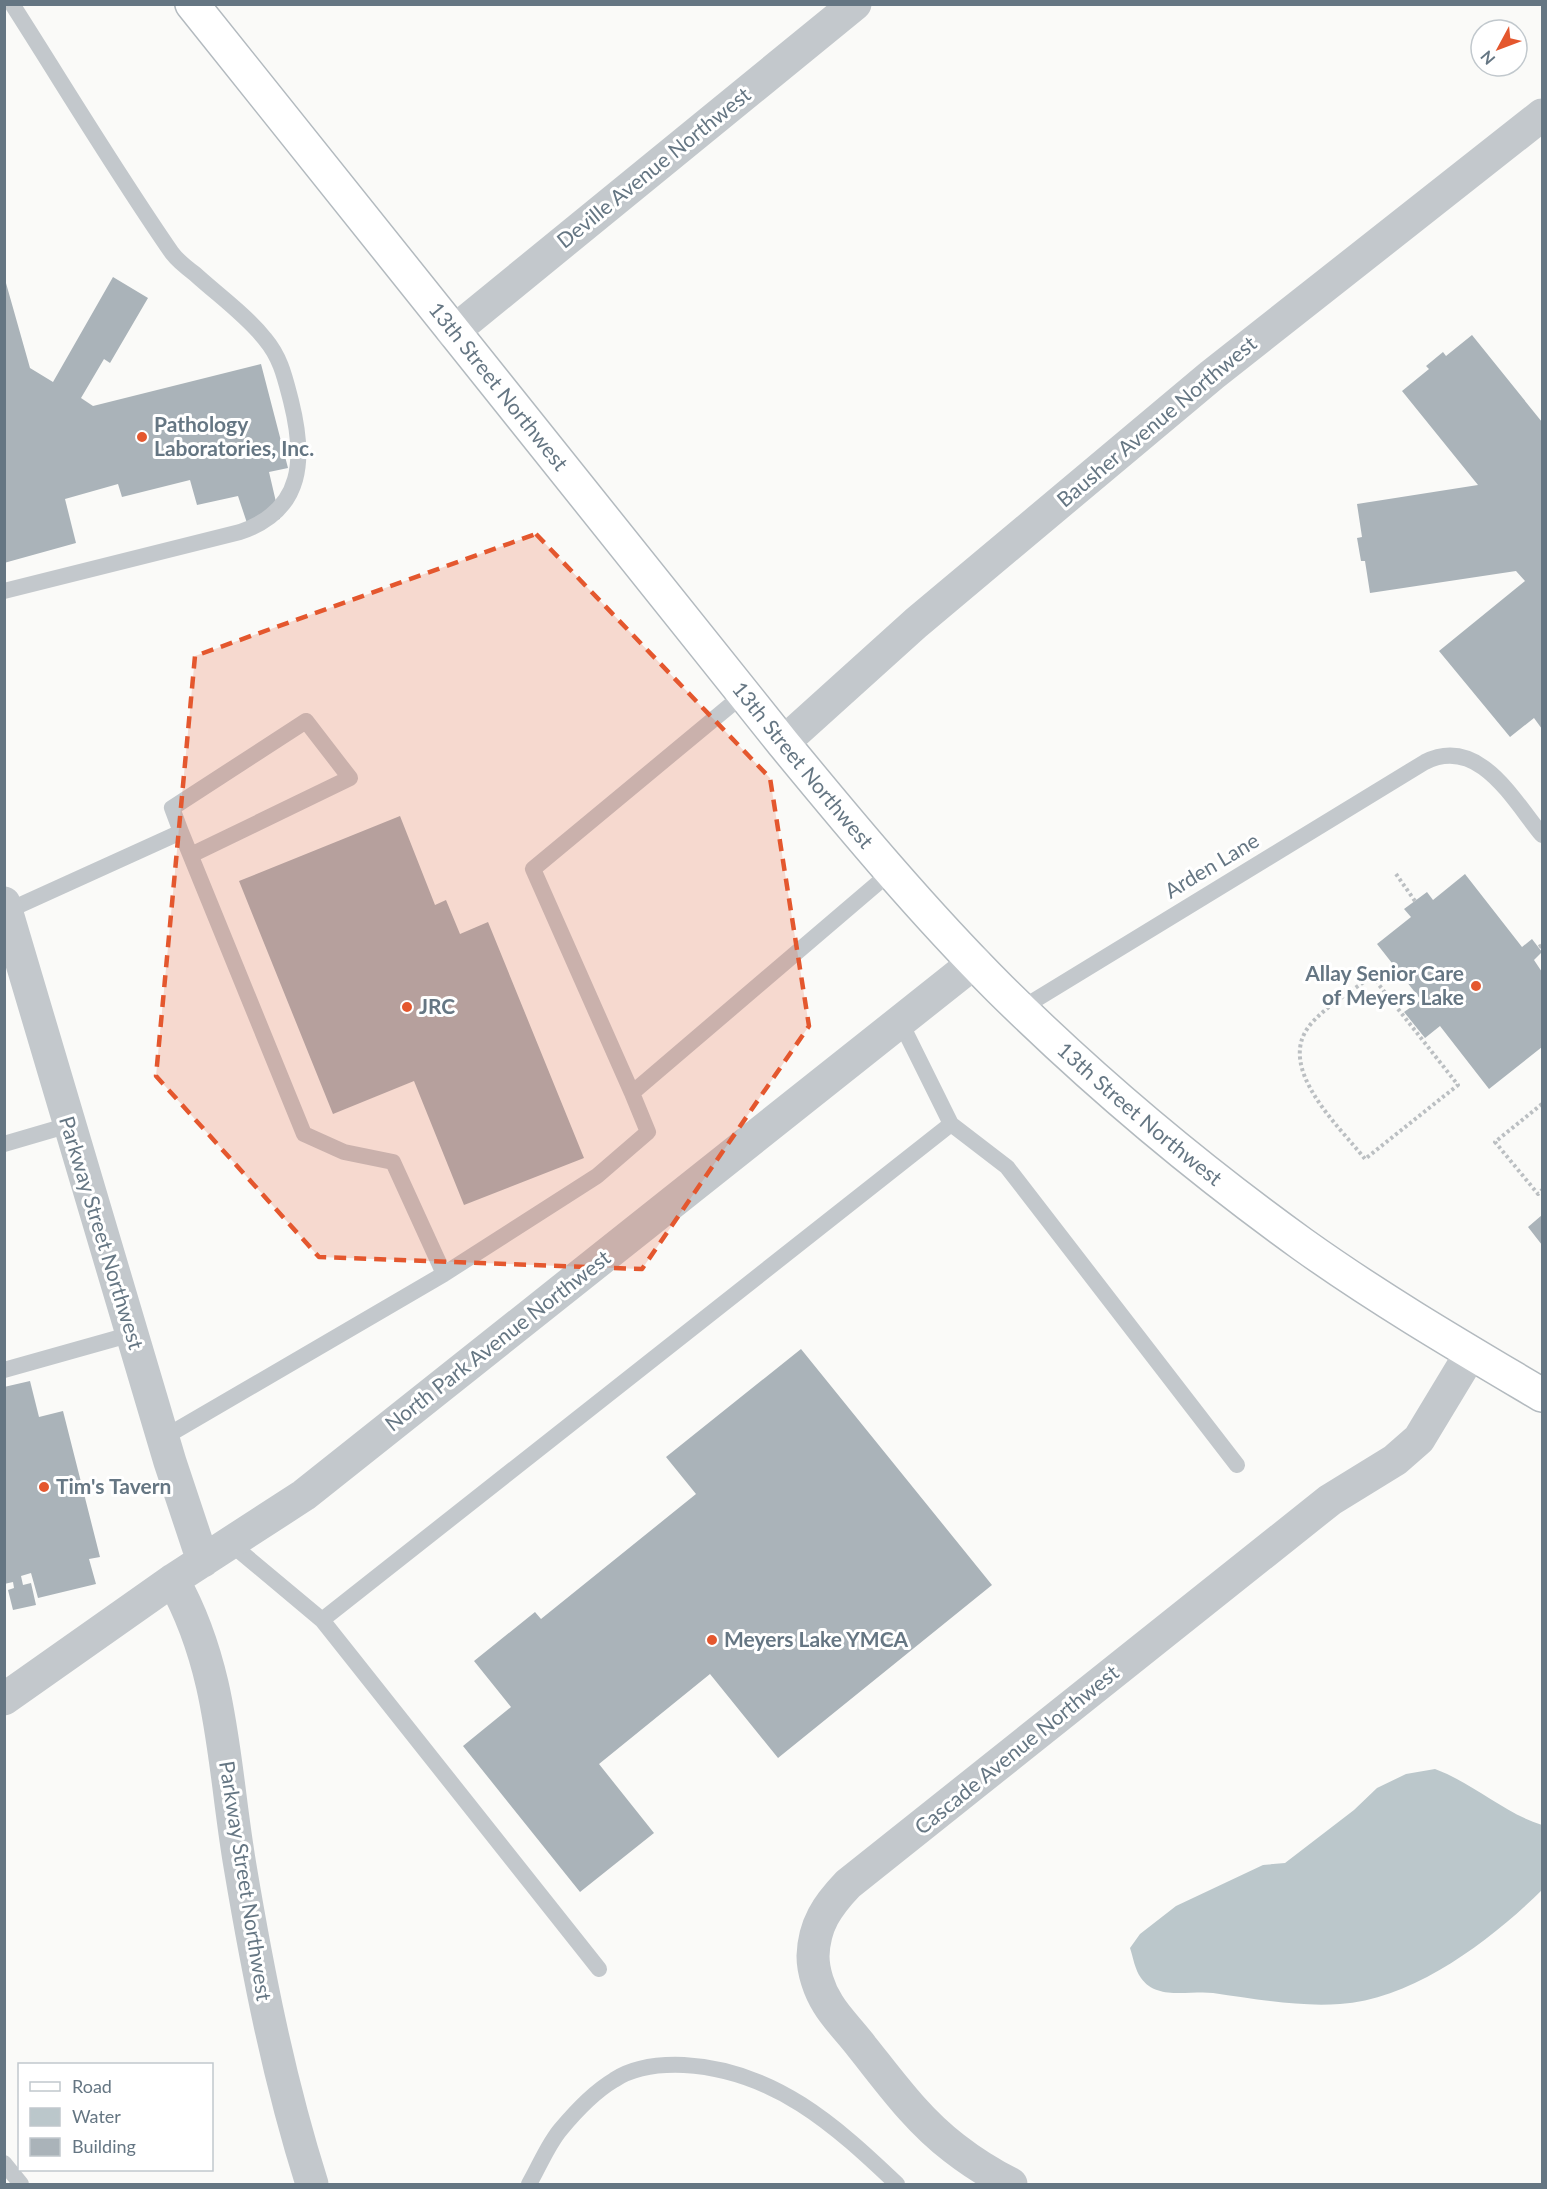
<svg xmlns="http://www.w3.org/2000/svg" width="1547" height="2189" viewBox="0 0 1547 2189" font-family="Lato,sans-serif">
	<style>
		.water { fill: #bbc7cb }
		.building { fill: #aab3b9 }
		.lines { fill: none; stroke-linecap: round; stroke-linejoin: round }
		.secondary-casing { stroke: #b3babf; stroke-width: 36 }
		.path { stroke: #bbbfc2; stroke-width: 4; stroke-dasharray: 3 3; stroke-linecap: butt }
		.lane { stroke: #c3c8cc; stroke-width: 16 }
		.street { stroke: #c3c8cc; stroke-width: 33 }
		.secondary { stroke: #fff; stroke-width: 33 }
		.marked { fill: #e4572e; fill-opacity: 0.2; stroke: #e4572e; stroke-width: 4.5; stroke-dasharray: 12 8; stroke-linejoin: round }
		.poi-dot { fill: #e4572e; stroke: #fff; stroke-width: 2 }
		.labels { text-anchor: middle; stroke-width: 6; stroke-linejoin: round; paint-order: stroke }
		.street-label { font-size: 21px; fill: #657683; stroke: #fff }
		.poi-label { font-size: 21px; font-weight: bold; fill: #657683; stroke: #fff; text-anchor: start }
	</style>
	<rect width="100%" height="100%" fill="#fafaf8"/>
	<path class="water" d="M1435,1769c38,14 69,44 107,56v65c-51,50 -128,109 -202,114 -42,3 -85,-5 -127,-11 -23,-3 -56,8 -72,-15 -6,-8 -8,-21 -11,-30l10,-14 36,-28 87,-41 22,-2 69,-53 23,-22 29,-14z"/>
	<path class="building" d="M4,276l26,92 23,14 60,-105 35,21 -38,65 -6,-4 -23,39 12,8 168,-42 27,104 -19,4 11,47 -32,7 -10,-30 -41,9 -7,-25 -68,17 -4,-13 -53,15 11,44 -72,20z
		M1472,335l70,87v307l-8,-11 -24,19 -71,-86 86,-70 -9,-10 -146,22 -5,-32h-4l-4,-23 5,-1 -5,-33 121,-19 -76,-94 27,-22 -3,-3 17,-14 3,4z
		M400,816l35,89 11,-5 14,34 28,-12 96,236 -120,47 -50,-124 -81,33 -94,-233z
		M1465,874l57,73 10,-8 10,13 -8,8 8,12v75l-53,42 -49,-63 -15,12 -21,-26 17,-12 -44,-56 34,-27 -7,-8 23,-17 6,8z
		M1542,1215v30l-14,-18z
		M801,1349l191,236 -214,173 -68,-84 -111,90 55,69 -74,59 -117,-146 48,-39 -37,-46 61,-49 6,7 155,-125 -30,-37z
		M30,1381l9,36 24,-6 37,146 -11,2 7,25 -58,14 -7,-25 -10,3 2,9 8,-2 5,22 -23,5 -5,-20 6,-2 -1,-6 -9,2v-197z"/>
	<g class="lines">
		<defs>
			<g id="secondary">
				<path id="s1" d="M192,4l591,739c69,84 140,169 217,246 92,91 198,180 302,255 77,55 159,103 240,151"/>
			</g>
		</defs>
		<use href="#secondary" class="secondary-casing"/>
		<path class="path" d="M1396,874l19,27
			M1539,947l3,-2
			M1372,976l86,109 -93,74c-26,-33 -90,-91 -55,-134 16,-19 42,-34 62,-49z
			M1542,1104l-47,38 43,52 4,-4"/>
		<path class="lane" d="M4,591l236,-59c65,-22 65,-75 51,-131 -6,-23 -10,-43 -26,-62 -19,-24 -47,-44 -70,-65 -8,-6 -17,-13 -23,-21 -56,-81 -107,-166 -160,-249
			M744,694l-211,175 99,224 260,-222
			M181,832l-9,-24 134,-87 44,57 -159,77
			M7,911l174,-79 123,302 40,18 49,10 51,112 -281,164
			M1022,1008l403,-246c54,-27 88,38 117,73
			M951,1124l56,43 230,298
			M4,1144l65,-19
			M444,1274l153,-98 51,-44 -16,-39
			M4,1370l128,-36
			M230,1543l92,77 629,-496 -51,-103
			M322,1620l277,349
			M4,2163l17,21
			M529,2184c10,-17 19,-40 32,-55 15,-18 33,-37 53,-49 21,-14 46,-16 70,-15 90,5 151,60 213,119"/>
		<path class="street" d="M453,332l402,-328
			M783,743l133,-120 296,-248 330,-260
			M4,903l166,559 33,99
			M173,1580c51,91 50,186 67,286 18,107 39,214 72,318
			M4,1699l169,-119 131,-85 671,-533
			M1011,2184c-20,-10 -39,-22 -57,-36 -37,-28 -64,-66 -92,-101 -11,-15 -25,-28 -34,-43 -9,-14 -15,-33 -15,-48 1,-31 14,-50 35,-72l482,-384 65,-40 24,-21 52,-86"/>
		<use href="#secondary" class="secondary"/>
	</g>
	<path class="marked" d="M536,534l234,244 39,248 -167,243 -323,-12 -163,-181 39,-420z"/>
	<g class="poi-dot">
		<circle cx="142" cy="437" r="6"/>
		<circle cx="1476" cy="986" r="6"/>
		<circle cx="407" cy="1007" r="6"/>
		<circle cx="44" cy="1487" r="6"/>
		<circle cx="712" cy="1640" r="6"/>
	</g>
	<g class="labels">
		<g class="street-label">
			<text transform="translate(654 168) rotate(-39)" y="7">Deville Avenue Northwest</text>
			<text dy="7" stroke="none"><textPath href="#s1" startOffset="490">13th Street Northwest</textPath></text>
			<text transform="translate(1157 422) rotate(-40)" y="7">Bausher Avenue Northwest</text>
			<text dy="7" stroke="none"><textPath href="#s1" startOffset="976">13th Street Northwest</textPath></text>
			<text transform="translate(1212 866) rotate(-31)" y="7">Arden Lane</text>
			<text dy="7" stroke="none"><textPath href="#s1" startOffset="1462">13th Street Northwest</textPath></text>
			<text transform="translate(101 1233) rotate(73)" y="7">Parkway Street Northwest</text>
			<text transform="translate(498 1341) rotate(-38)" y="7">North Park Avenue Northwest</text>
			<text transform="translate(1017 1750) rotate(-39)" y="7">Cascade Avenue Northwest</text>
			<text transform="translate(245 1881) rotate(81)" y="7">Parkway Street Northwest</text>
		</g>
		<g class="poi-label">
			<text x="154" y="432">Pathology<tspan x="154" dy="24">Laboratories, Inc.</tspan></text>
			<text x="1464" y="981" text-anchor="end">Allay Senior Care<tspan x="1464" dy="24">of Meyers Lake</tspan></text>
			<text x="419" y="1014">JRC</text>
			<text x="56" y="1494">Tim's Tavern</text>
			<text x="724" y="1647">Meyers Lake YMCA</text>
		</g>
	</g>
	<rect width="1547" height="2189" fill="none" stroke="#657683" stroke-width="12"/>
	<rect x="18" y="2063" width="195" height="108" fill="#ffffff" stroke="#c1c8cd" stroke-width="1.5"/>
	<rect x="30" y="2082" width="30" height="9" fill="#ffffff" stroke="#c1c8cd" stroke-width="1.5"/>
	<text x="72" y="2093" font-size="18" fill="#657683">Road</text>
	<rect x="30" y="2108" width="30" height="18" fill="#bbc7cb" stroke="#c1c8cd" stroke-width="1.5"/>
	<text x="72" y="2123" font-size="18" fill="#657683">Water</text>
	<rect x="30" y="2138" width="30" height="18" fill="#aab3b9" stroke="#c1c8cd" stroke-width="1.5"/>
	<text x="72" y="2153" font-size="18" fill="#657683">Building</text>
	<g transform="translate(1499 48) rotate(229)"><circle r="28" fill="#ffffff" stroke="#c1c8cd" stroke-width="1.5"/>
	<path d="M0-4.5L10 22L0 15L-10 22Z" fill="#e4572e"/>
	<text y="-9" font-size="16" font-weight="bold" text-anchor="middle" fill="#657683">N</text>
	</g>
</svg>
